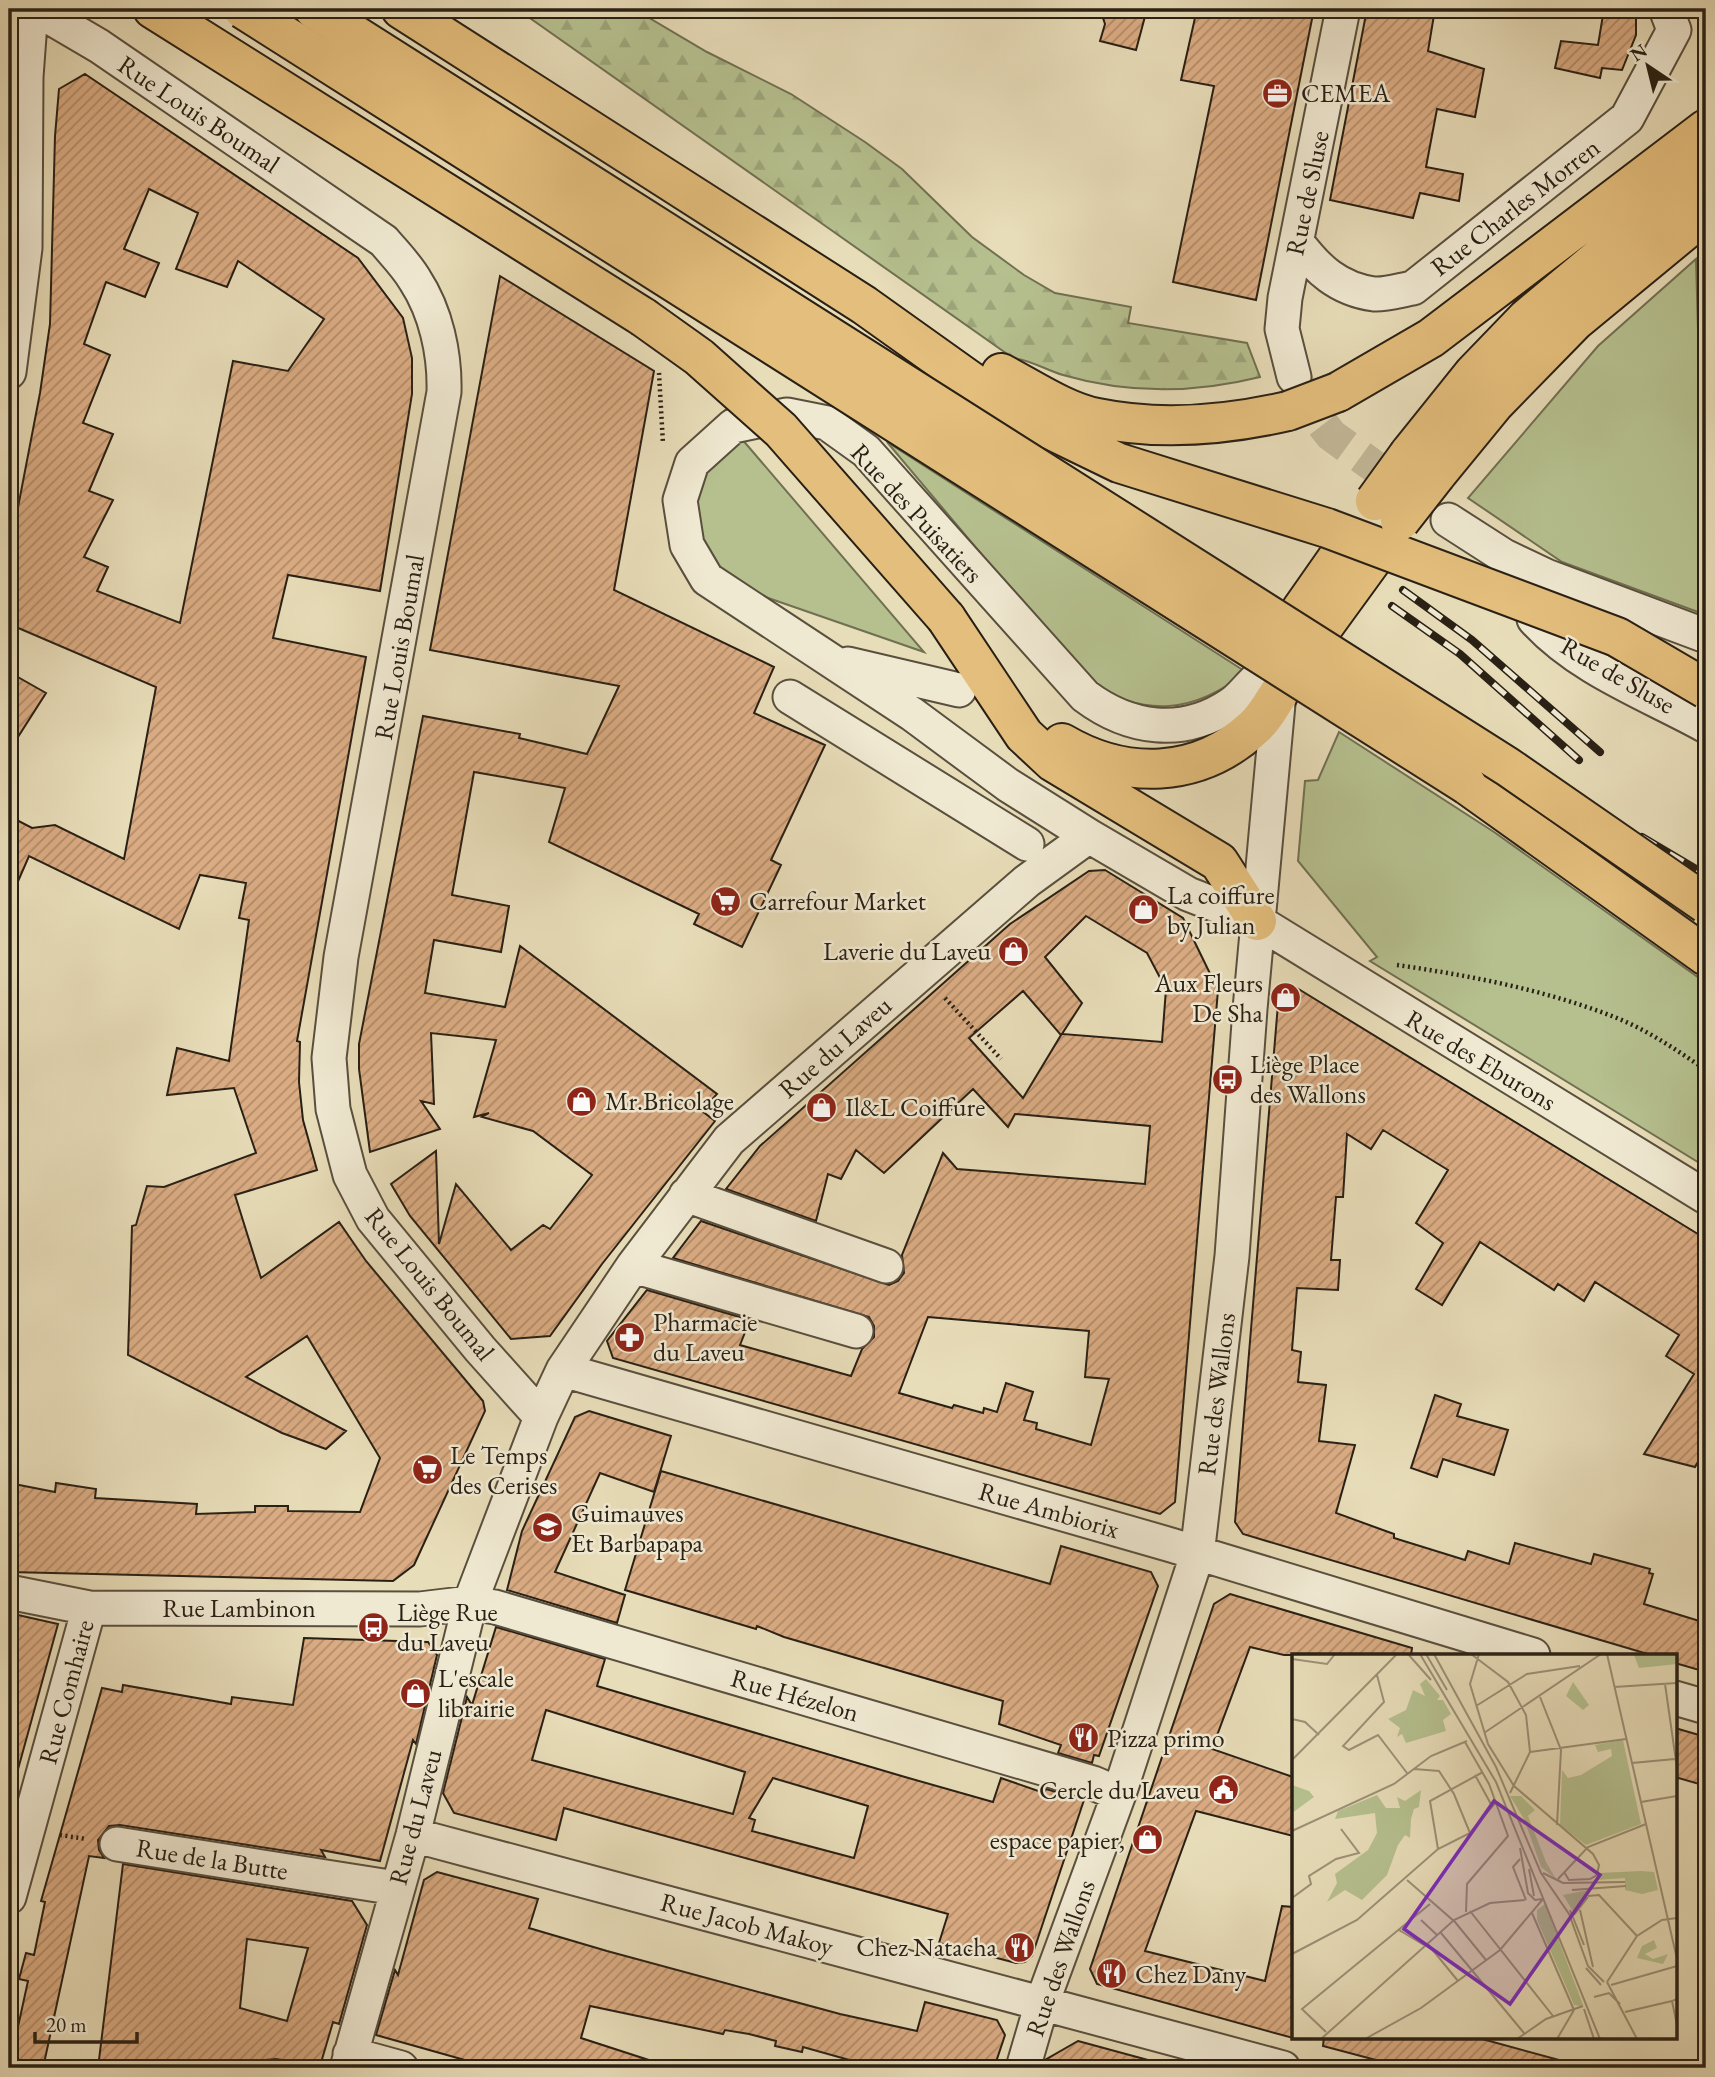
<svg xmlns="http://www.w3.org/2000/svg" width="1715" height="2077" viewBox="0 0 1715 2077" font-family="'EB Garamond',serif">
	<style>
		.grass { fill: #b6c08f; stroke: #707052; stroke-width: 2 }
		.forest { fill: url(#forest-firs); stroke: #707052; stroke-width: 2 }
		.building { fill: url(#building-hatch); stroke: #292015; stroke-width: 2; fill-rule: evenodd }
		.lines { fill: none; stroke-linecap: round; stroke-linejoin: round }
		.minor-tunnel { stroke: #c2b798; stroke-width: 33; stroke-dasharray: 33 17; stroke-linecap: butt }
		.minor-casing { stroke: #594f3e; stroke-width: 37 }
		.highway-casing { stroke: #292015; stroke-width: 42 }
		.path { stroke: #292015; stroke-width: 4.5; stroke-dasharray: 2 3.5; stroke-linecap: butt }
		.minor { stroke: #f0e9d2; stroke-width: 33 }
		.highway { stroke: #e4be7c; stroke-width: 38 }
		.rail-casing { stroke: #292015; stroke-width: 8 }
		.rail { stroke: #f0e9d2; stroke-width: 5; stroke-dasharray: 16; stroke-linecap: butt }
		.highway-bridge-casing { stroke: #292015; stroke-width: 42; stroke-linecap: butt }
		.highway-bridge { stroke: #e4be7c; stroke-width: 38 }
		.labels { text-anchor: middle; stroke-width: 5; stroke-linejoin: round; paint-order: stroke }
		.poi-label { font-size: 26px; fill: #292015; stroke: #f0e9d2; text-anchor: start }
		.street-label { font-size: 26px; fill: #292015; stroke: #f0e9d2 }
		.inset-road { fill: none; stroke: #9c9177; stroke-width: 2 }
		.view { fill: #7b2cbf; fill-opacity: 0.15; stroke: #7b2cbf; stroke-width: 3.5 }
		.inset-edge { fill: none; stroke: #292015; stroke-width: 3.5 }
	</style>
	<defs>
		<pattern id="forest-firs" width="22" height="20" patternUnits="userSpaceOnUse" patternTransform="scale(1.75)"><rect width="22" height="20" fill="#b6c08f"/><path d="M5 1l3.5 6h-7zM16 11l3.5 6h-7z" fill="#9ca57a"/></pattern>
		<pattern id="building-hatch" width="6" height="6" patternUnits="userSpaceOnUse" patternTransform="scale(1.75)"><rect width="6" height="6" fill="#dbac83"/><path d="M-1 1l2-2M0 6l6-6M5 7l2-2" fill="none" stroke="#b28c6a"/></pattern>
	</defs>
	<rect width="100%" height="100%" fill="#e8ddb9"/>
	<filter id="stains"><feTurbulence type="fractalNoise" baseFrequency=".00286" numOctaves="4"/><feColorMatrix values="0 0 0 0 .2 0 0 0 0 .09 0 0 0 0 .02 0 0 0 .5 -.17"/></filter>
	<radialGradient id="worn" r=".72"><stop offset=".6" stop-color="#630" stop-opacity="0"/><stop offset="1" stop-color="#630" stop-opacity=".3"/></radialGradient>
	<path class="grass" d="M1696,259l10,356 -144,-53 -94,-64 130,-152z
		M741,438l183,214 -182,-63 -32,-27 -15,-45 2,-23 7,-21z
		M887,442l359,230c-51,41 -101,46 -157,10z
		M1339,732l155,100 212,151v184l-336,-206 7,-4 -79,-96 7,-80 13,-1z"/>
	<path class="forest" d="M517,9h117l73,43 84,42 74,48 37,27 70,68 52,38 31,18 76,14 -3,16 119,20 13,34c-64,16 -132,17 -197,-2 -17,-5 -32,-15 -50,-17z"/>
	<path class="building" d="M1100,9h47l-11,41 -36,-9 5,-17z
		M1197,9h117l-58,291 -83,-18 41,-196 -33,-6z
		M1367,9h68l-7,42 56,18 -9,48 -38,-8 -11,58 37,7 -4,27 -39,-8 -7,25 -83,-18z
		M1604,9h32v26l-14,35 -20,-2 -2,10 -45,-10 6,-27 37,4z
		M85,74l273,184 45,60 9,40v36l-32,197 -92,-16 -15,63 93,19 -69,384 3,1 -1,40 4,38 14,50 -82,25 26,83 78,-56 27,39 117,140 2,10 -71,154 -21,16 -384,-9v-89l46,9 1,-9 40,6 -1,9 102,6 -1,10 59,-2v-6h33v5l72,1 20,-54 -73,-122 -61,41 100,54 -20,18 -44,-16 -154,-78 4,-129 4,-1 11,-39 17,1 92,-34 -22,-65 -67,7 10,-47 52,13 20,-141 -10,-2 7,-35 -46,-8 -21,54 -150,-73 -20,46v-86l23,12 23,-3 69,34 32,-172 -147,-63v-70l31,-161 10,-69 5,-188 4,-47zM149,189l49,24 -22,56 51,18 11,-26 86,58 -36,52 -55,-10 -53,262 -83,-32 11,-24 -24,-10 29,-57 -24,-9 24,-57 -30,-11 27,-68 -26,-11 22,-62 39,15 14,-34 -35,-14z
		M500,276l154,95 -40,219 160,77 -20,46 71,32 -54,115 10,5 -39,82 -48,-23 5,-10 -150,-72 16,-54 -91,-16 -22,123 57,11 -8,46 -67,-12 -9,53 80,14 15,-61 197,148 -15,17 13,10 -113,143 -52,72 -39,3 -101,-123 -19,-32 45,-33 3,93 17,-60 55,66 32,-25 7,4 42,-54 -59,-44 -51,-14 7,-4 -15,4 22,-77 -65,-7 3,71 -13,-3 19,28 -70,23 -11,-83v-25l64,-328 97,18 -1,4 68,16 32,-68 -189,-36z
		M9,672l37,21 -37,58z
		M1105,870l78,48 35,72 -43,512 -15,12 -547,-156 -6,-17 40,-51 103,30 -10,25 111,31 11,-27 12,-12v-11l-5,-9 -196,-59 28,-37 188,64 9,-4 6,-8 -2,-18 41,-102 14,16 188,15 5,-58 -135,-12 -7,13 -35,-38 -89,84 -28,-23 -15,29 -13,-5 -12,47 -90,-32 34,-43 250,-222 79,-53zM1086,916l61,37 19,36 -4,53 -100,-8 20,-31 -37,-46zM1023,991l38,44 -38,63 -54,-60zM928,1317l161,14 -4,46 24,2 -18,66 -55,-16 1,-6 -13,-3 9,-28 -27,-9 -9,29 -13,-4 -1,5 -29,-8 -2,3 -53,-15z
		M1292,985l414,254v209l-11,19 -51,-13 50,-80 -28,-18 13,-21 -84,-53 -11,19 -26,-17 -4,6 -74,-48 -38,63 -26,-16 27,-46 -27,-20 32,-53 -65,-40 -12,19 -24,-15 -4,63h-7l-5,63h9l-2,30 -41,-2 -5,62 9,2 -3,30 28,3 -7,56 36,4 -19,68 58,21v4l71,22 3,-9 41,13 6,-21 76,21 3,-10 56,15 -1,4 4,1 -9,30 62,19v49l-31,-9v-8h-24l-408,-121 -8,-12 44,-530z
		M1435,1395l26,9 -4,12 51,14 -14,45 -51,-16 -6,18 -26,-9z
		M589,1411l82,25 -17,56 -54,-19 -45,99 70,23 -8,28 -110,-33 15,-59 53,-114z
		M661,1471l389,113 11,-38 90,26 7,14 -59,170 -5,-1 -2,8 -34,-10 3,-8 -62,-21 4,-23 -219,-64 -27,-11 -1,3 -131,-39z
		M1230,1594l182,54 -1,7h-127l-34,-8 -38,102 81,28v59l-97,-25 -51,140 120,30 17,-75 11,1v131l-196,-54 -7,-15 124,-365z
		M9,1613l49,11 -41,149 -8,-1z
		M496,1627l109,32 -8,27 308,91 88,25 8,-24 43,15 2,-4 38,11 -52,156 -7,6 -9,1 -77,-20 9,-29 -384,-106 -8,32 -102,-27 -11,-20 24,-96 5,8zM546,1710l199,62 -12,42 -201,-54zM773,1778l95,28 -14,52 -102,-27 3,-11 -6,-2z
		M304,1638l124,4 9,13 -21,89 -3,-4 -33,121 -59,-11 4,7 -205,-32 -11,1 -11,14 1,10 5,8 -15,-2 -46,212h-34l19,-87 -9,-2 7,-26 8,2 11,-53 -4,-1 61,-213 20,4 1,-7 108,19 1,-7 61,8z
		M1675,1728l31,9v49l-31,-9z
		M123,1864l229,37 15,24 -28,99 -6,-2 -13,44 -44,-7 -99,9h-79zM247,1939l61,9 -21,73 -47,-13z
		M437,1872l101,27 -9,29 78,23 233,63 77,17 8,-29 72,18 8,15 -11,33h-142l1,-7 -50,-14 -1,5 -27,-6 1,-5 -27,-7 -24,-4 -2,4 -133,-28 -9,32 77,25 -1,5h-164l-117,-33 19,-65 3,5 26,-95z
		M1324,2037h151l84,23 -1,8h-152l-83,-22z
		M1078,2041l70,19 -1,8h-104l2,-8z"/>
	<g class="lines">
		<path class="minor-tunnel" d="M1297,382l13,26 21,27 117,85
			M1656,671h25l25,-9"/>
		<defs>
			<path id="minor" d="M36,9l63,37 285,195c10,12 23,25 31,39 21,32 30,74 29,112l-103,565 -12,101 4,51 17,66 23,44 107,130 61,68
				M1297,242c20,27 41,47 77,52 11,1 27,-4 39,-6l214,-170 47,-88 -8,-21
				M9,372l16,-124 1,-171 5,-68
				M1294,377l-12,-48 3,-31 58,-289
				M1448,520l56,36 42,20 160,60
				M1534,619c45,50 114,75 172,107
				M848,664l111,26
				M1257,679c-9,8 -17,20 -27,26 -48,32 -101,24 -145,-9l-219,-245 -39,-28 -40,-8 -54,11 -41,37 -12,37 7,45 20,34 205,135 96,71 81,51 99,58 69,27 449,276
				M790,697l237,147
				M686,1195l200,71
				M633,1266l223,65
				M563,1370l608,175 362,110
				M9,1592l80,16 331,1 50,-6 25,4 598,176 26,11
				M1675,1698l31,9
				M413,1835l870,233
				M117,1844l279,44
				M9,1897l80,-289
				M350,2054l51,14
				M347,2068l66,-233 57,-232 71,-186 22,-47 70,-104 96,-126 298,-259 62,-45
				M1023,2068l19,-65 77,-209 78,-239 35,-299 18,-247 29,-316"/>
			<path id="highway" d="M153,9l490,308
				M401,9l463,296 115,82 72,43 68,33 208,65
				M1001,373c29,15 64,39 96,45 63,13 130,7 191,-7
				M1338,392l93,-54 275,-209
				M1409,454l65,-81 53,-55 179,-149
				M1436,475l59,-72 80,-82 131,-108
				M1301,610l42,-60
				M946,618l78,117 29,27 166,100 38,59
				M1324,626l48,-66
				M1062,743c63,37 136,36 191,-15 11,-9 18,-23 26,-35
				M1467,785l239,171"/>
		</defs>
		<use href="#minor" class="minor-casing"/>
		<use href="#highway" class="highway-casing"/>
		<path class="path" d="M659,373l4,71
			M1397,965c75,11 149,25 220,53 32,13 61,33 89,52
			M945,998l56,61
			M60,1835l26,4"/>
		<use href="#minor" class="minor"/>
		<use href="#highway" class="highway"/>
		<defs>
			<path id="rail" d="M1403,590l69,50 128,112
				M1392,606l68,48 119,106
				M1642,837l64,38"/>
		</defs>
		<use href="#rail" class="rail-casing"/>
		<use href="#rail" class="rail"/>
		<defs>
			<path id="highway-bridge" d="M243,9l1224,776
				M314,9l1194,758 198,137
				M643,317l56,40 82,73 165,188
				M1288,411l50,-19
				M1375,501l34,-47
				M1400,521l36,-46
				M1327,528l290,109 89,52"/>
		</defs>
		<use href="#highway-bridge" class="highway-bridge-casing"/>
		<use href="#highway-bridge" class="highway-bridge"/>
	</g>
	<defs>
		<symbol id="office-disc" viewBox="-11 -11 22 22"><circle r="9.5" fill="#8f2418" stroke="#f0e9d2"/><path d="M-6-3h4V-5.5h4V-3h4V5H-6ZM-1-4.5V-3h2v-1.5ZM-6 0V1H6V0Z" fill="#fff"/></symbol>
		<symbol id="supermarket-disc" viewBox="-11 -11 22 22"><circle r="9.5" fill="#8f2418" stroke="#f0e9d2"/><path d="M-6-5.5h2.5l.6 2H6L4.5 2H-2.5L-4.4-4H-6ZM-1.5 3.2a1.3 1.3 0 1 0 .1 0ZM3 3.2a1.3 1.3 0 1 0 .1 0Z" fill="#fff"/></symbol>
		<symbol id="shop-disc" viewBox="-11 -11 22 22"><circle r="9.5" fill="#8f2418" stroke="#f0e9d2"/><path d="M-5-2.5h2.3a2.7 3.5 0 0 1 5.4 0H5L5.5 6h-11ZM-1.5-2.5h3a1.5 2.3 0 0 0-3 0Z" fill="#fff"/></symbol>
		<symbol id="bus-disc" viewBox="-11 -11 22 22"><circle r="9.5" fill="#8f2418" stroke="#f0e9d2"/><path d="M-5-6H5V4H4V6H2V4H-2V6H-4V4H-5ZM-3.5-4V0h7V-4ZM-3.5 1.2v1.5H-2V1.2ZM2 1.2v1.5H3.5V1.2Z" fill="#fff"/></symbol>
		<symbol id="pharmacy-disc" viewBox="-11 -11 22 22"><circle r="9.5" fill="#8f2418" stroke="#f0e9d2"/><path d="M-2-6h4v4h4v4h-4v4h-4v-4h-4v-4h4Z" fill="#fff"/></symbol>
		<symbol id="school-disc" viewBox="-11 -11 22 22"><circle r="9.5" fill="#8f2418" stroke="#f0e9d2"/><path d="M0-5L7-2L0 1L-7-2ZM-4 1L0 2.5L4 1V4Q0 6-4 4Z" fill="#fff"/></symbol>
		<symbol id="restaurant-disc" viewBox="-11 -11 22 22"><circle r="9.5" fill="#8f2418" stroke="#f0e9d2"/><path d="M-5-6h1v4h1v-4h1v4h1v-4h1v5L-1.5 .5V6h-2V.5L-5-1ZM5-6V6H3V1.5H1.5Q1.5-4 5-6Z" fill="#fff"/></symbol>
		<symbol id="civic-disc" viewBox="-11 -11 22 22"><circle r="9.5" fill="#8f2418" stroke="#f0e9d2"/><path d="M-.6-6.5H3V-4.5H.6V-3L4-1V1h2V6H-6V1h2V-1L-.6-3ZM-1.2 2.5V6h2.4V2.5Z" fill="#fff"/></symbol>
	</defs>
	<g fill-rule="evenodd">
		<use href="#office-disc" x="1260" y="76" width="35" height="35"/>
		<use href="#supermarket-disc" x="708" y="884" width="35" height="35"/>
		<use href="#shop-disc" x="1126" y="892" width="35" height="35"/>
		<use href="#shop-disc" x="996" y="934" width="35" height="35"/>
		<use href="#shop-disc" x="1268" y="980" width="35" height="35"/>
		<use href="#bus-disc" x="1210" y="1062" width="35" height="35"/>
		<use href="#shop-disc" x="564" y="1084" width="35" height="35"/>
		<use href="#shop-disc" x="804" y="1090" width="35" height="35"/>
		<use href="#pharmacy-disc" x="612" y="1320" width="35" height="35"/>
		<use href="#supermarket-disc" x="410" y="1452" width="35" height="35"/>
		<use href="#school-disc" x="530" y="1510" width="35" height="35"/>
		<use href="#bus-disc" x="356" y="1610" width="35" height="35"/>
		<use href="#shop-disc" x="398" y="1676" width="35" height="35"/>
		<use href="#restaurant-disc" x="1066" y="1720" width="35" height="35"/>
		<use href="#civic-disc" x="1206" y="1772" width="35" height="35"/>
		<use href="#shop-disc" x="1130" y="1822" width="35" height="35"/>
		<use href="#restaurant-disc" x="1002" y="1930" width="35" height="35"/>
		<use href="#restaurant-disc" x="1094" y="1956" width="35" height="35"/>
	</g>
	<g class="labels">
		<g class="poi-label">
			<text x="1301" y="102">CEMEA</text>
			<text x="1167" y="904">La coiffure<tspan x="1167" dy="30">by Julian</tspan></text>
			<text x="749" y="910">Carrefour Market</text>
			<text x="991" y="960" text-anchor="end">Laverie du Laveu</text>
			<text x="1263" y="992" text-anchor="end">Aux Fleurs<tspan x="1263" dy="30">De Sha</tspan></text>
			<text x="1250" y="1073">Liège Place<tspan x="1250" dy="30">des Wallons</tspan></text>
			<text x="605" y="1110">Mr.Bricolage</text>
			<text x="845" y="1116">Il&amp;L Coiffure</text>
			<text x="653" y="1331">Pharmacie<tspan x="653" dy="30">du Laveu</tspan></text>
			<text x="450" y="1464">Le Temps<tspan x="450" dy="30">des Cerises</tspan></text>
			<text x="571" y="1522">Guimauves<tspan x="571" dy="30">Et Barbapapa</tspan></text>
			<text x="397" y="1621">Liège Rue<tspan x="397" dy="30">du Laveu</tspan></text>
			<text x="438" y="1687">L'escale<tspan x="438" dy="30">librairie</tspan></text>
			<text x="1107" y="1747">Pizza primo</text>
			<text x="1200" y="1799" text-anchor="end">Cercle du Laveu</text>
			<text x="1125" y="1849" text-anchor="end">espace papier,</text>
			<text x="997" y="1956" text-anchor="end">Chez Natacha</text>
			<text x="1135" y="1983">Chez Dany</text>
		</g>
		<g class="street-label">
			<text transform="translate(199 114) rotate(34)" y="9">Rue Louis Boumal</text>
			<text transform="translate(1307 193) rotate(-78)" y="9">Rue de Sluse</text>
			<text transform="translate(1515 207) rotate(-38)" y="9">Rue Charles Morren</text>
			<text transform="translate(917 513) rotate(47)" y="9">Rue des Puisatiers</text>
			<text transform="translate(399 647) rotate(-80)" y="9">Rue Louis Boumal</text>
			<text transform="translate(1618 675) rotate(30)" y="9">Rue de Sluse</text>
			<text transform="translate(835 1047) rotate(-41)" y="9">Rue du Laveu</text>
			<text transform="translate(1481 1060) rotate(31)" y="9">Rue des Eburons</text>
			<text transform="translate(430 1284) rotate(51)" y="9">Rue Louis Boumal</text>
			<text transform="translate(1216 1394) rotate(-83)" y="9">Rue des Wallons</text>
			<text transform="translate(1049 1510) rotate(16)" y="9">Rue Ambiorix</text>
			<text x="239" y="1617">Rue Lambinon</text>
			<text transform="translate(66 1692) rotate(-75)" y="9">Rue Comhaire</text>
			<text transform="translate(795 1695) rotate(16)" y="9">Rue Hézelon</text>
			<text transform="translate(415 1817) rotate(-75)" y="9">Rue du Laveu</text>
			<text transform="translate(212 1859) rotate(9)" y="9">Rue de la Butte</text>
			<text transform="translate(747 1924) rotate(15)" y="9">Rue Jacob Makoy</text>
			<text transform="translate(1060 1958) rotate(-71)" y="9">Rue des Wallons</text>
		</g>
	</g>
	<g transform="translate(1292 1654)">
		<rect width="385" height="385" fill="#e8ddb9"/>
		<path d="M385,0v10l-38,4 -5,-13zM218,142h11l14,14 -11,9zM296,236l-13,20 -1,3 -11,-18zM253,250l38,101 -3,1 -6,-1 -37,-85v-10zM362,286l3,8 -12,6 8,5 15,-5 -5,10 -26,-6 5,-12z" fill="#b6c08f"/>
		<path d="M134,25l14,17 -3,4h6l8,14 -8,6 3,11 -40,12 -4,-9 -5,3 3,-9 -12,-9 18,-9 7,-20 12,6 -5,-12zM0,131l17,6 5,6 -22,16zM129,136l-2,17 -5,2 -3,10 -1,19 -5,-3 -7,10 -11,30 -25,25 -17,-10 -18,12 10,-19 -2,-9 33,-24 9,-17 -2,-20 -40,6 3,-8 39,-16 9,13h14l-3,-11 8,4zM236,162l18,46 10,17 -15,-12 -17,-48z" fill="#b6c08f"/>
		<path d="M281,28l16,23 -6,5 -17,-14zM331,86l18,84 -55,21 -26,-20 2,-55 6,8 13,-3 31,-19 -1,-7 -13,3 -3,-7zM349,217l13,1 4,18 -16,4 -17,-4v-12l-28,2 2,-7z" fill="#b6c08f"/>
		<path class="inset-road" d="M116,0l23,26M128,0l76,128 104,257M134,0l21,36M142,0l62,113 45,106 28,41 19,52 16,16M179,0l37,28 18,33 4,37 -20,41M187,0l-9,30 18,60 26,42 79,68 6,11 -2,10 -7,4 -21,1 -5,-8M315,0l70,305M0,5l35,5 8,-10M85,21l7,27 -41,44 6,4 29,-15 29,38M373,30l12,84M322,33l63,-4M248,43l21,53 -4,75M184,52l51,-32 53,-8M0,65l13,3 14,13M192,79l117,-79M173,88l24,42 19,52 -41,48 -1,28M238,98l96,-13M0,106l105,-106M340,109l43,-4M122,115l25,2 15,23 16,39M183,121l17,31M349,148l36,-6M0,177l102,-47 37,-28 36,-15M228,194l8,45 7,7 8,-1M146,195l-8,-48 53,-29M228,205l-7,8 13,33M237,215l5,27M251,219l20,10 62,-1M266,225l30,-32 58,-23M115,226l48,42 31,38M280,236l54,-4M296,242l11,-1 38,41M0,244l19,-14 -2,-8 27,-17 23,-6 -18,-24M278,256l14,35M288,256l13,57M178,257l83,105M240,259l42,97M282,261l14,-18M129,266l16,15M107,276l25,15M149,279l83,100M135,289l31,38M0,300l65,-34 81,-71 32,-16 26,-31M294,314l15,17M315,328l30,-46 25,-16 15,-2M315,328l30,57M319,331l66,-19M302,343l15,-4 11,11M385,345l-5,2 5,24M292,355l10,30M333,358l47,-11M34,378l-24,-23 128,-105M29,385l133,-119 36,-17 35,-3M73,385l56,-31 79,-58 43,-51M225,385l29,-20 37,-13M265,385l17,-29"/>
		<path class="view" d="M202,147l106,74 -90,129 -106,-75z"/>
		<rect width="385" height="385" class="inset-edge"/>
	</g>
	<rect width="1715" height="2077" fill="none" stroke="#e8ddb9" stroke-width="35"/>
	<rect x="10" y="10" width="1694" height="2056" fill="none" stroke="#292015" stroke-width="3.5"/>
	<rect x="18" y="18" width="1680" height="2042" fill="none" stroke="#292015" stroke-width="2"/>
	<g transform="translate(1648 66) rotate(325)" stroke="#f0e9d2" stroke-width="5" paint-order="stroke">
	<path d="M0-5L12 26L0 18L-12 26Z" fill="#292015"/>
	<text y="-10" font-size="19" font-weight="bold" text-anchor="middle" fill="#292015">N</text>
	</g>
	<path d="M35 2032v10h102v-10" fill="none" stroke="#292015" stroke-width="3.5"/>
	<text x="46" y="2032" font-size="21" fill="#292015" stroke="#f0e9d2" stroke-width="5" paint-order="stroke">20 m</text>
	<rect width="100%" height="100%" filter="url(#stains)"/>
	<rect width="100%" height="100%" fill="url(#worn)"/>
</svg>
